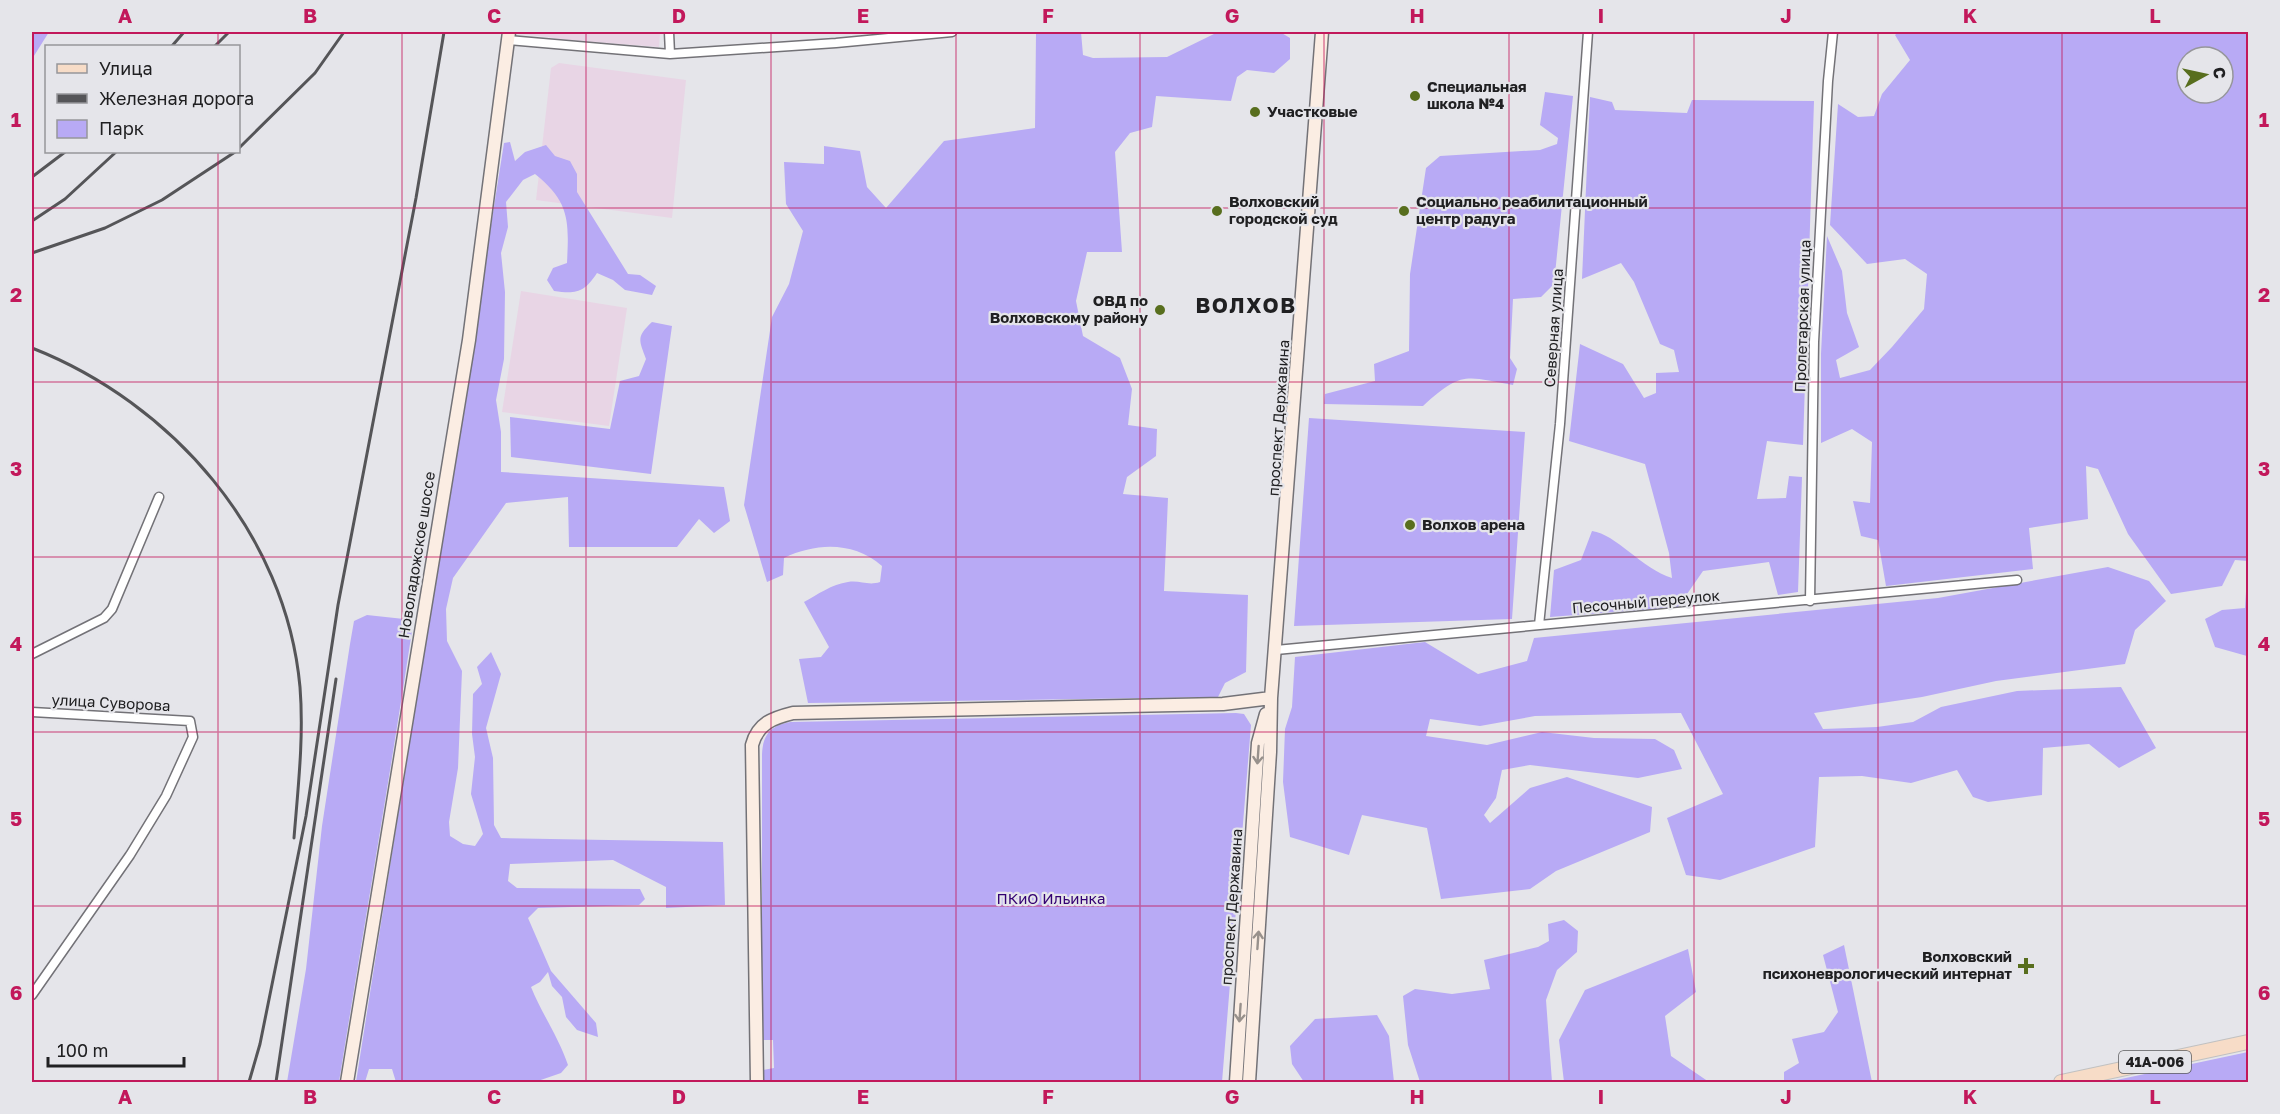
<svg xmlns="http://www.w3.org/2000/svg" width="2280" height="1114" viewBox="0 0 2280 1114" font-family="'Golos Text',sans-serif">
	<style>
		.industrial { fill: #e8d5e5 }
		.green { fill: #b8aaf5; fill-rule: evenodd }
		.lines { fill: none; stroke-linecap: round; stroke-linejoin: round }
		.minor-casing { stroke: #737277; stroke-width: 11 }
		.secondary-casing { stroke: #737277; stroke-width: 15 }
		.primary-casing { stroke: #c1c1c1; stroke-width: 16 }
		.minor { stroke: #fff; stroke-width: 8 }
		.secondary { stroke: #fbede3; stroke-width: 12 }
		.primary { stroke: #f7dcc7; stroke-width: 14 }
		.rail { stroke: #555558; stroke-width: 3 }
		.oneway { stroke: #98918c }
		.grid { fill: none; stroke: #c2185b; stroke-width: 1.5; stroke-opacity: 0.55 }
		.poi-dot { fill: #586e1e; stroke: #e5e5ea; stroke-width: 2 }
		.labels { text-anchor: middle; stroke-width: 4.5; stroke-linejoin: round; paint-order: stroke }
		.shield { fill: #e5e5ea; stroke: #5b5b5e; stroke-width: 1.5 }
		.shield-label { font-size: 14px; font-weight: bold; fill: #202022 }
		.poi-label { font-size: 15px; font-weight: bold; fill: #202022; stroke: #e5e5ea; text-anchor: start }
		.street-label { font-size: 15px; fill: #202022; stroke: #e5e5ea }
		.park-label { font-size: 15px; fill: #330272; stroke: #e5e5ea }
		.district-label { font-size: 21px; font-weight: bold; letter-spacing: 1.5px; fill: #202022; stroke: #e5e5ea }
		.neatline { fill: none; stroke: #c2185b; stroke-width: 2 }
		.grid-label { font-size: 20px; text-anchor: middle; font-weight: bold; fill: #c2185b }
	</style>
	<rect width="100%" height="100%" fill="#e5e5ea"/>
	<path class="industrial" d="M522,32h138l-1,15 -80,-6 -57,-7z
		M559,63l127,17 -14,138 -136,-18 15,-132z
		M521,291l106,17 -18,118 -107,-14z"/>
	<path class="green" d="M32,32h17l-17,27z
		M1081,32l2,23 10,3 74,-1 51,-25h62l10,6v21l-16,14 -27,-3 -10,7 -6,24 -75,-5 -4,31 -22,6 -15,19 7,100h-35l-11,49 7,35 37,22 12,31 -4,36 29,4 -1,27 -29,21 -4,17 45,4 -4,93 84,4 -2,77 -21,11 -7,14 -410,6 -9,-44 22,-2 8,-10 -25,-45c13,-7 28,-18 44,-20 12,-2 20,4 32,0l2,-16c-28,-24 -64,-24 -98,-8l-1,17 -16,7 -23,-77 28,-188 17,-33 14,-53 -17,-27 -2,-42 40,2v-18l36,5 7,36 19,21 58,-67 91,-13 1,-94z
		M1898,32h350v529l-13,-1 -13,26 -51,8 -43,-60 -30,-65 -12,-3 2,53 -59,9 4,41 -147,17 -8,-46 -17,-4 -8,-35 17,2 2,-61 -20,-13 -31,14v-89l6,-118 15,35 5,42 12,34 -23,13 4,18 30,-8 22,-23 32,-38 3,-35 -22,-15 -38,5 -37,-39 8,-121 20,13 16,-1 8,-22 28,-34 -15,-25zM2187,57h36v36h-36z
		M1545,92l28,4 -19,188 -13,13 -28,2 -3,59 7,11 -4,16c-48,-9 -52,-14 -90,21l-99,-2 1,-10 50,-13 -1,-17 35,-13 1,-77 16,-106 14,-12 100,-6 17,-6 1,-6 -18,-13z
		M1590,97l22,5 3,8 72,3 5,-13 122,1 -11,344 -36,-4 -10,58 29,-1 3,-22 13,1 -4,115 -20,3 -9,-33 -66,9 -25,36 -128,10 4,-47 27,-10 11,-29c24,3 50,38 80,47l-3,-25 -24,-89 -76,-23 11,-97 43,20 21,34 12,-5v-20l23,-1 -5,-22 -14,-6 -26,-62 -13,-19 -39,16z
		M510,142l5,19 10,-9 21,-7 9,11 15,5 7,13v18l51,82 12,1 16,11 -4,9 -27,-5 -12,-10 -16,-7c-13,20 -21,21 -43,18l-7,-11 6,-12 14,-5c2,-42 3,-61 -32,-89l-12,6 -17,22 2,25 -7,26 4,39 -1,67 -8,41 5,32v40l223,15 6,34 -16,12 -15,-14 -22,28h-108l-1,-50 -62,6 -53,75 -7,31 1,32 15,30 -4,97 -9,54 1,14 13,8 12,2 8,-12 -12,-40 4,-37 -3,-23 1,-40 9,-10 -5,-17 14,-15 10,22 -15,54 7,30 1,67 7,13 222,4 2,63 -59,3v-21l-53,-27 -103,4 -2,17 9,7 123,1 5,10 -6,6 -101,3 -10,10 23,53 45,52 2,14 -21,-7 -11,-13 -4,-20 -10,-11 -4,-14 -8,10 -9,5c11,27 28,51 37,78l-7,8 -26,9h-139l-4,-13h-23l-4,13h-9l148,-939z
		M652,322l20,4 -21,148 -140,-17 -1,-40 100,12 10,-48 19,-5 7,-17c-7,-19 -10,-22 6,-37z
		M1309,418l216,14 -13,187 -218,7z
		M2108,567l41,14 17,20 -31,29 -10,34 -129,17 -74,16 -108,16 9,16 54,-2 36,-5 28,-15 76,-16 104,-4 35,61 -37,20 -30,-24 -46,4 -1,47 -54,7 -15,-5 -16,-27 -46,13 -49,-7 -43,1 -4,70 -95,33 -34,-5 -19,-57 56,-24 -42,-81 -146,3 -55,10 -50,-7 -4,17 61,9 55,-13 52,6 61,1 19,11 8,19 -44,9 -108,-13 -28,5 -6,28 -12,17 6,8 40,-35 37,-11 85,30 -2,25 -94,39 -26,18 -89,10 -14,-71 -65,-13 -13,40 -59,-18 -7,-55 2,-53 7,-22 3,-50 130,-15 53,32 49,-13 7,-23 404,-40z
		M2246,592h2l-1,64 -32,-9 -10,-28 17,-9 23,-2z
		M367,615l37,4 8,12c-23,151 -49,301 -73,451h-52l19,-113 16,-143 28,-182 4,-23z
		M1236,713l8,1 7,11 -29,357h-458l-1,-12 11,-2 -1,-28h-11v-286c1,-21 10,-29 29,-32z
		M1564,920l14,11 -1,21 -20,18 -11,30 6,82h-132l-12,-37 -5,-49 12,-7 37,5 38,-5 -6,-29 54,-13 11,-6 -1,-17z
		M1844,945l28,137h-88v-10l15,-9 -7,-24 32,-7 14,-20 -15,-57z
		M1688,949l8,43 -31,24 6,40 38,26h-145l-5,-42 26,-50z
		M1377,1015l12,21 5,46h-90l-12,-18 -2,-18 25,-27z
		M2248,1052v30h-141z"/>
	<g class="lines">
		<defs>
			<path id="minor" d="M669,32l1,22
				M508,40l162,14 166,-11 116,-11
				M1810,601l4,-259 14,-261 5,-49
				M1539,625l21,-201 28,-392
				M1276,650l741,-70
				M32,654l72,-36 8,-9 47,-112
				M32,712l158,9 3,16 -27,59 -36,59 -98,140"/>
			<path id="secondary" d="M347,1082l122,-742 40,-308
				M757,1082l-5,-337c6,-22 21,-27 41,-32l430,-9 48,-6
				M1236,1082l22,-339 8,-29
				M1249,1082l21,-330 1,-54 51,-666"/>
			<path id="primary" d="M2061,1082l187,-40"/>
		</defs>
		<use href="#minor" class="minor-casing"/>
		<use href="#secondary" class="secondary-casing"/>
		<use href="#primary" class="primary-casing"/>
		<use href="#minor" class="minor"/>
		<use href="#secondary" class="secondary"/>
		<use href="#primary" class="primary"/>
		<path class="rail" d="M172,46l12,-14
			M215,46l14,-14
			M238,149l77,-76 29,-41
			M32,177l33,-25
			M32,221l33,-22 51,-47
			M32,253l73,-25 57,-28 73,-48
			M32,348c140,55 254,185 268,339 4,50 -2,101 -6,151
			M249,1082l11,-38 46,-228 32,-211 78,-407 28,-166
			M276,1082l60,-403"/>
	</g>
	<defs><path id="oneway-shaft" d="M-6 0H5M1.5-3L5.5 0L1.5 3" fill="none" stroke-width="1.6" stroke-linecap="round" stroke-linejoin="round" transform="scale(1.5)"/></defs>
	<g class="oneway">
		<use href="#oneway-shaft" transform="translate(1258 755) rotate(94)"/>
		<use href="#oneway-shaft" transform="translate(1258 940) rotate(-86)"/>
		<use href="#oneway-shaft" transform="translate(1240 1013) rotate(94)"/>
	</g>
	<path class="grid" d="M218,32v14M402,32v1050M586,32v1050M771,32v1050M956,32v1050M1140,32v1050M1324,32v1050M1509,32v1050M1694,32v1050M1878,32v1050M2062,32v1050M218,152v930M32,208h2216M32,382h2216M32,557h2216M32,732h2216M32,906h2216"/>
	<g class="poi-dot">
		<circle cx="1415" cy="96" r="6"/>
		<circle cx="1255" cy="112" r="6"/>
		<circle cx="1217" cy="211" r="6"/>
		<circle cx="1404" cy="211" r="6"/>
		<circle cx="1160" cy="310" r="6"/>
		<circle cx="1410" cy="525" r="6"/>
		<path d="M2023 957h6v6h6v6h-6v6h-6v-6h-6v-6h6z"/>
	</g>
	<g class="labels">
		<rect class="shield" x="2119" y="1051" width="72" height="22" rx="4.5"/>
		<g class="shield-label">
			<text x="2155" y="1067">41А-006</text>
		</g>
		<g class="poi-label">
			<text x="1427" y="92">Специальная<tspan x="1427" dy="17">школа №4</tspan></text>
			<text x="1267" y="117">Участковые</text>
			<text x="1229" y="207">Волховский<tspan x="1229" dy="17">городской суд</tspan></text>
			<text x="1416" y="207">Социально реабилитационный<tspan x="1416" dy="17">центр радуга</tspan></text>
			<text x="1148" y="306" text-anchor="end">ОВД по<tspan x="1148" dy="17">Волховскому району</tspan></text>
			<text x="1422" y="530">Волхов арена</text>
			<text x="2012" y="962" text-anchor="end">Волховский<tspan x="2012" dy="17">психоневрологический интернат</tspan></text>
		</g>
		<g class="street-label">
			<text transform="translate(1803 316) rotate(-88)" y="5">Пролетарская улица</text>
			<text transform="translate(1554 328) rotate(-86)" y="5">Северная улица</text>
			<text transform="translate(1279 418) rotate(-86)" y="5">проспект Державина</text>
			<text transform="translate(417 555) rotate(-81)" y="5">Новоладожское шоссе</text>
			<text transform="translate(1646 602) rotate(-5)" y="5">Песочный переулок</text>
			<text transform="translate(111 703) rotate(3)" y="5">улица Суворова</text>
			<text transform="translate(1232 907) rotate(-86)" y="5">проспект Державина</text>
		</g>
		<g class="park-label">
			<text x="1051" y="904">ПКиО Ильинка</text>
		</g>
		<g class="district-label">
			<text x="1246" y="313">ВОЛХОВ</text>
		</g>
	</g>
	<rect width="2280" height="1114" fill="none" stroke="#e5e5ea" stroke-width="66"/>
	<rect x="45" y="45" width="195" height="108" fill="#e5e5ea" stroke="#96969a" stroke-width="1.5"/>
	<rect x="57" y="64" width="30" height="9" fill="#f7dcc7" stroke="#96969a" stroke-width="1.5"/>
	<text x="99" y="75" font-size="18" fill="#202022">Улица</text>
	<rect x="57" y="94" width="30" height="9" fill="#555558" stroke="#96969a" stroke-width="1.5"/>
	<text x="99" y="105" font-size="18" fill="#202022">Железная дорога</text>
	<rect x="57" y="120" width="30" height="18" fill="#b8aaf5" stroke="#96969a" stroke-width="1.5"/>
	<text x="99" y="135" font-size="18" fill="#202022">Парк</text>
	<g transform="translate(2205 75) rotate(82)"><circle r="28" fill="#e5e5ea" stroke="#96969a" stroke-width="1.5"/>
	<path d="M0-4.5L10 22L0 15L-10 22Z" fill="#586e1e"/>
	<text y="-9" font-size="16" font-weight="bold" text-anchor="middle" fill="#202022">С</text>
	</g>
	<path d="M48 1057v9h136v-9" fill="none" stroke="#202022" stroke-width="3"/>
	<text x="57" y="1057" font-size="18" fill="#202022" stroke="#e5e5ea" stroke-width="4.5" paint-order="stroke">100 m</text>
	<rect x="33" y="33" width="2214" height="1048" class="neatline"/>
	<g class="grid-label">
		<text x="125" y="23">A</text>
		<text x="310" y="23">B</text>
		<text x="494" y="23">C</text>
		<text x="679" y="23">D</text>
		<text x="863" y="23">E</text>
		<text x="1048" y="23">F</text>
		<text x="1232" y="23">G</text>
		<text x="1417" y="23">H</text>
		<text x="1601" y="23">I</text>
		<text x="1786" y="23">J</text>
		<text x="1970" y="23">K</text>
		<text x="2155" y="23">L</text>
		<text x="16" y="127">1</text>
		<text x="2264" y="127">1</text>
		<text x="16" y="302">2</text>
		<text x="2264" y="302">2</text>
		<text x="16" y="476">3</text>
		<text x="2264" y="476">3</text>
		<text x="16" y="651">4</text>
		<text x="2264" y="651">4</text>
		<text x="16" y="826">5</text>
		<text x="2264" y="826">5</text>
		<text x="16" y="1000">6</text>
		<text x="2264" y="1000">6</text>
		<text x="125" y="1104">A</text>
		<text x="310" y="1104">B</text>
		<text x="494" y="1104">C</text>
		<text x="679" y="1104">D</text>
		<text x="863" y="1104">E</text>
		<text x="1048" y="1104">F</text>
		<text x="1232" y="1104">G</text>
		<text x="1417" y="1104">H</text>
		<text x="1601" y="1104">I</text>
		<text x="1786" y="1104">J</text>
		<text x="1970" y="1104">K</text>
		<text x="2155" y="1104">L</text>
	</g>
</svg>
